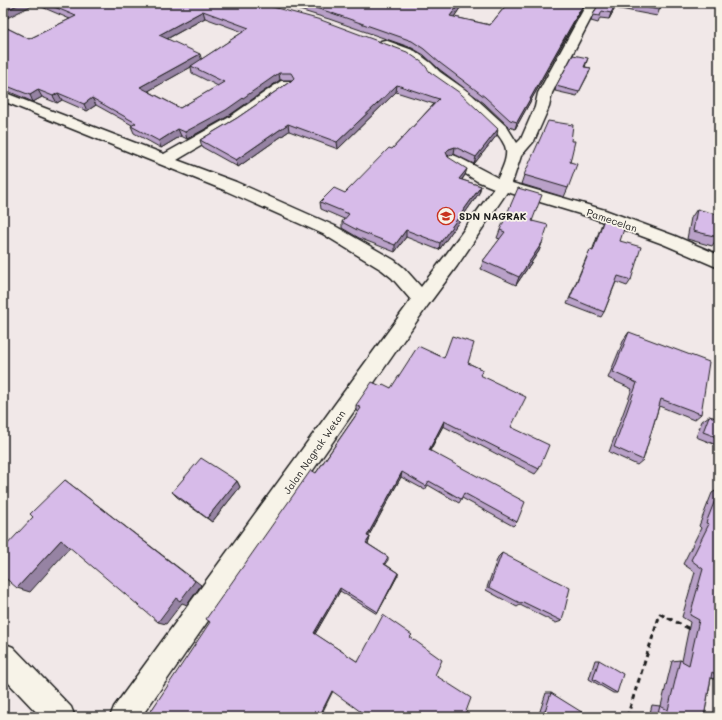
<svg xmlns="http://www.w3.org/2000/svg" width="722" height="720" viewBox="0 0 722 720" font-family="Mali,sans-serif">
	<style>
		.lines { fill: none; stroke-linecap: round; stroke-linejoin: round }
		.street-casing { stroke: #1c1c1c; stroke-width: 3 }
		.path-far1 { stroke: #1c1c1c; stroke-width: 1.5; stroke-dasharray: 2.5 2; stroke-linecap: butt }
		.path { stroke: #1c1c1c; stroke-width: 3; stroke-dasharray: 5 4; stroke-linecap: butt }
		.street { fill: #f7f3e8; fill-rule: evenodd }
		.wall { fill: #b9a1c8; stroke: #1c1c1c; fill-rule: evenodd }
		.shaded-wall { fill: #9683a3; stroke: #1c1c1c }
		.building { fill: #d7bbe9; stroke: #1c1c1c; fill-rule: evenodd }
		.labels { text-anchor: middle; stroke-width: 3.5; stroke-linejoin: round; paint-order: stroke }
		.poi-label { font-size: 10px; font-weight: bold; fill: #1c1c1c; stroke: #f7f3e8; text-anchor: start }
		.street-label { font-size: 10px; fill: #1c1c1c; stroke: #f7f3e8 }
	</style>
	<rect width="100%" height="100%" fill="#f1e8e8"/>
	<filter id="ink" filterUnits="userSpaceOnUse"><feTurbulence type="fractalNoise" baseFrequency=".025" numOctaves="2"/><feDisplacementMap in="SourceGraphic" scale="8" xChannelSelector="R" yChannelSelector="G"/><feConvolveMatrix kernelMatrix="1 2 1 2 8 2 1 2 1" color-interpolation-filters="sRGB"/></filter>
	<g filter="url(#ink)">
		<g class="lines">
			<defs>
				<path id="street" d="M587,3h12l-47,90 -3,14 -15,34 -13,15 -9,27 93,27 70,26 44,19v13l-56,-24 -70,-26 -86,-26 -50,74 -29,39 -287,412h-31l4,-10 297,-407 -19,-22 -10,-8 -59,-36 -99,-44 -221,-89v-9l161,62 64,-36 53,-37h10l2,3 -2,3 -53,37 -61,36 59,22 99,44 59,34 10,8 17,19 24,-31 49,-68 -17,-7 -29,-18 -2,-3 2,-3 5,-2 5,2 40,21c4,-9 11,-22 7,-32 -11,-25 -52,-50 -73,-68 -9,-7 -16,-16 -26,-22 -7,-4 -17,-6 -25,-9l-2,-3 2,-3 4,-1 30,11 16,12 9,9 30,21 37,34 10,16 4,-4 14,-32 3,-14z
					M3,643l10,4 58,60 4,10h-34l-38,-40z"/>
			</defs>
			<use href="#street" class="street-casing"/>
			<path class="path-far1" d="M712,3l7,11"/>
			<path class="path" d="M320,710l10,7
				M627,717l33,-103 32,16"/>
			<use href="#street" class="street"/>
		</g>
		<path class="wall" d="M3,3h255l172,69 67,63 -23,29 -20,-10 -7,2 1,1 17,18 -3,5 19,6 -2,7 -40,57 -33,-13 -11,15 -36,-14 -17,-10v-6l2,-3 -23,-10 -1,-7 25,-9 47,-44 42,-45 -38,-12 -58,57 -49,-18 -51,36 -36,-20 -2,-7 37,-22 54,-37 1,-1h-12l-53,37 -40,22 -6,-3 -20,12 -27,-15 -3,-7 1,-1 -36,-20 -9,6 -25,-11 -5,3 -15,-6 -9,5 -30,-13v-63l26,13 41,-20 -35,-15zM205,18l38,14 -41,27 -35,-20zM191,67l1,6 26,13 -38,22 -32,-17z
			M266,3h197l-1,2 -8,12 36,8 18,-22h77l-70,126 -6,-2 -25,-24 -45,-34 -15,-14 -12,-7 -83,-29 -33,-10z
			M599,3h63l-5,13 -42,-8 -6,11 -9,-1 -2,5 -7,-2 2,-6z
			M588,58l-3,9 6,1 -2,5 -12,23 -22,-5 1,-5z
			M571,141l-1,21 -2,26 -4,9 -43,-13 3,-9z
			M697,209l21,28 -6,9 -25,-7 4,-21z
			M604,219l16,22 11,39 -4,6 -11,-4 -12,30 -3,5 -34,-13 20,-48 3,-6 2,1 9,-25z
			M532,221l10,22 -3,8 -23,34 -35,-16 2,-8 17,-22 -3,-1 3,-8z
			M629,332l72,82 -7,6 -35,-14 -16,54 -6,5 -28,-13 23,-63 -24,-11 16,-39z
			M444,358l24,5 15,7 -2,5 30,52 28,42 -4,5 -92,-48 -13,25 87,71 -4,4 -51,-28 -3,5 -31,-18 -3,5 -24,-13 -33,60h2l-1,4 -1,3 20,13v3l-3,4 13,9v2l-21,39 -37,-23 -25,43 43,28 54,-27 -80,57 -185,25 211,-305 -2,-1v-6l25,-19 10,2z
			M709,416l10,3v27l-23,-9 6,-16z
			M237,481l3,6 -28,35 -35,-25 -5,-5z
			M719,489v190h-5l-3,-1 -7,39h-55l3,-12 8,1h1l11,-45 8,-1 2,1 8,-39 -8,-5 13,-45 -12,-8 18,-36 -2,-2 13,-33z
			M502,553l60,68 -6,2 -36,-18 -3,2 -31,-17 12,-33z
			M595,660h4l18,33h-4l-24,-14z
			M546,693h5l36,24h-49z"/>
		<path class="shaded-wall" d="M21,3h14v1l-32,16v-8z
			M460,3h3l-1,2 -12,18v-7z
			M584,3h1l-70,126 2,-7z
			M616,3l-1,5 -6,11 2,-6z
			M203,11l2,7 -44,24 -2,-7z
			M200,54l2,7 -11,5v1l-48,27 -3,-7z
			M279,73l1,7 -53,37 -40,22 -2,-7z
			M397,85l-1,7 -58,57 -1,-7z
			M38,90l4,7 -9,5 -3,-7z
			M58,93l4,7 -5,3 -4,-7z
			M92,98l4,7 -9,6 -3,-7z
			M288,124l1,7 -51,36 -2,-7z
			M178,129l3,7 -20,12 -2,-7z
			M498,129l-1,6 -23,29 2,-7z
			M455,147l-1,7 -7,2 -1,-4 3,-3z
			M467,169l-2,6 -8,11 2,-7z
			M481,186l-2,7 -40,57 1,-7z
			M406,230v7l-11,15v-7z
			M542,243l-3,8 -23,34 3,-8z
			M444,421l-1,5 -16,29 2,-5z
			M402,472l-1,5 -34,62v-3z
			M65,480l136,105 -14,20 -5,-2 -16,21 -8,-2z
			M237,481l3,6 -28,35 -5,-4z
			M370,537l-1,4 -3,6v-4z
			M61,540l11,5 -42,47 -13,-4z
			M398,573v2l-21,39 1,-2z
			M340,588v3l-25,43 -1,-1z
			M332,691h1l-13,26h-1z"/>
		<path class="building" d="M3,3h18l-18,9z
			M45,3h213l63,17 86,32 16,11 7,9 30,21 38,36 -22,28 -21,-10 -6,2 -3,3 2,5 19,12 -8,10 22,7 -41,57 -34,-13 -11,15 -36,-14 -17,-9 7,-8 -29,-12 14,-14 11,5 44,-45 3,1 47,-50 -42,-14 -60,57 -49,-18 -52,36 -36,-20 37,-22 54,-37 3,-3 -3,-5h-12l-53,37 -41,22 -7,-3 -19,12 -28,-15 5,-3 -44,-25 -8,6 -26,-11 -5,3 -15,-6 -8,5 -23,-9 -4,-2v-58l26,13 47,-23zM203,11l46,17 -58,38 33,16 -44,26 -40,-21 60,-33 -41,-19z
			M298,3h162l-10,13 40,9 18,-22h76l-67,119 -7,-2 -25,-23 -45,-34 -16,-14 -12,-8 -83,-29z
			M599,3h17l-5,10 -9,-2 -2,5 -7,-1z
			M625,3h37l-3,7z
			M573,55l15,3 -4,9 7,1 -12,24 -23,-6z
			M548,121l25,4 -2,16h4l-5,21 7,2 -9,24 -44,-13z
			M518,188l24,7 -10,26 16,4 -6,18 -23,34 -36,-16 22,-29 -5,-2z
			M697,209l22,6v17l-1,5 -25,-6z
			M604,219l21,7 -5,15 21,6 -10,33 -13,-4 -14,36 -34,-14 20,-48 3,1z
			M629,332l80,30 -8,52 -40,-15 -18,61 -29,-13 23,-64 -24,-11z
			M452,336l22,7 -6,20 15,7 -3,5 46,22 -15,30 38,18 -10,24 -95,-48 -15,29 96,52 -8,20 -53,-29 -3,6 -32,-18 -3,5 -24,-14 -35,64 3,1 -4,6 22,14 -4,7 14,9 -20,39 -38,-24 -26,45 44,29 25,-47 29,20 -2,2 32,23 -7,15 36,23 -7,19h-96l-36,-26 -13,26h-172l63,-95 -4,-3 105,-149 5,3 45,-65 -5,-3 16,-23 9,4 2,-2 8,4 27,-42 26,12z
			M709,416l10,3v19l-16,-6z
			M201,458l36,23 -30,37 -35,-26z
			M65,480l130,101 -15,20 -4,-3 -18,24 -97,-82 -44,48 -14,-12v-27l30,-32 -3,-3z
			M719,490v186l-7,-4 -8,45h-47l3,-11 8,4 12,-50 9,5 10,-45 -9,-5 13,-46 -12,-9 18,-36 -3,-1z
			M502,553l68,35 -8,33 -39,-19 -1,2 -33,-17z
			M599,660l24,14 -6,19 -24,-14z
			M551,693l37,23 -1,1h-44z"/>
	</g>
	<defs>
		<symbol id="school-ring" viewBox="-11 -11 22 22"><circle r="9.5" fill="#f7f3e8" stroke="#c8321e" stroke-width="1.5"/><path d="M0-5L7-2L0 1L-7-2ZM-4 1L0 2.5L4 1V4Q0 6-4 4Z" fill="#c8321e"/></symbol>
	</defs>
	<g fill-rule="evenodd">
		<use href="#school-ring" x="436" y="206" width="20" height="20"/>
	</g>
	<g class="labels">
		<g class="poi-label">
			<text x="459" y="220">SDN NAGRAK</text>
		</g>
		<g class="street-label">
			<text transform="translate(612 220) rotate(19)" y="4">Pamecelan</text>
			<text transform="translate(314 452) rotate(-55)" y="4">Jalan Nagrak Wetan</text>
		</g>
	</g>
	<rect width="722" height="720" fill="none" stroke="#f7f3e8" stroke-width="16"/>
	<rect x="8" y="8" width="706" height="704" fill="none" stroke="#1c1c1c" stroke-width="1.5" filter="url(#ink)"/>
</svg>
